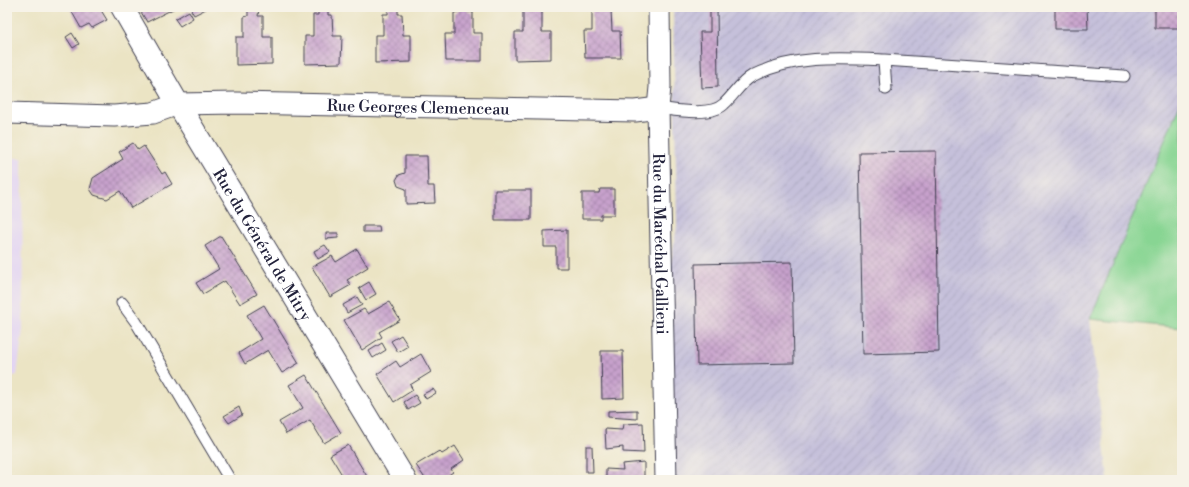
<svg xmlns="http://www.w3.org/2000/svg" width="1189" height="487" viewBox="0 0 1189 487" font-family="'Libre Bodoni',serif">
	<style>
		.built { fill: #e2d4f3 }
		.industrial { fill: url(#industrial-furrows) }
		.park { fill: #88d593; stroke: #557c67 }
		.building { fill: url(#building-cross-hatch) }
		.lines { fill: none; stroke-linecap: round; stroke-linejoin: round }
		.service-casing { stroke: #403f50; stroke-width: 13 }
		.minor-casing { stroke: #403f50; stroke-width: 23 }
		.tertiary-casing { stroke: #403f50; stroke-width: 24 }
		.service { stroke: #fff; stroke-width: 11 }
		.minor { stroke: #fff; stroke-width: 21 }
		.tertiary { stroke: #fff; stroke-width: 22 }
		.labels { text-anchor: middle; stroke-width: 4; stroke-linejoin: round; paint-order: stroke }
		.street-label { font-size: 16px; fill: #22223b; stroke: #f7f3e8 }
	</style>
	<defs>
		<pattern id="industrial-furrows" width="10" height="10" patternUnits="userSpaceOnUse"><rect width="10" height="10" fill="#c5c0da"/><path d="M-1 1l2-2M0 10L10 0M9 11l2-2" fill="none" stroke="#a9a5bc"/></pattern>
		<pattern id="building-cross-hatch" width="8" height="8" patternUnits="userSpaceOnUse"><rect width="8" height="8" fill="#c7a1cc"/><path d="M0 0l8 8M0 8l8-8" fill="none" stroke="#a183a7"/></pattern>
	</defs>
	<rect width="100%" height="100%" fill="#f7f3e8"/>
	<filter id="ink" filterUnits="userSpaceOnUse"><feTurbulence type="fractalNoise" baseFrequency=".025" numOctaves="2"/><feDisplacementMap in="SourceGraphic" scale="8" xChannelSelector="R" yChannelSelector="G"/><feConvolveMatrix kernelMatrix="1 2 1 2 8 2 1 2 1" color-interpolation-filters="sRGB"/></filter>
	<filter id="wash" filterUnits="userSpaceOnUse"><feTurbulence type="fractalNoise" baseFrequency=".012" numOctaves="4" result="noise"/><feDisplacementMap in="SourceGraphic" scale="16" xChannelSelector="R" yChannelSelector="G"/><feGaussianBlur stdDeviation="0.9" result="paint"/><feColorMatrix in="noise" values="0 0 0 0 0 0 0 0 0 0 0 0 0 0 0 0 0 1.4 0 .05"/><feComposite in="paint" operator="in"/></filter>
	<g filter="url(#wash)">
		<rect width="100%" height="100%" fill="#ebe4c4"/>
		<path class="built" d="M7,148h3v10h12l1,171 -6,46 -10,2z"/>
		<path class="industrial" d="M673,7h509v92l-92,220 18,161h-442l-3,-173 14,-81z"/>
		<path class="park" d="M1182,99v229l-92,-9z"/>
		<g id="blocks">
			<path class="building" d="M69,7h30l8,13 -15,8 -3,-4 -8,4z
				M138,7h39l-30,15z
				M195,7h10l1,2 -12,6 -3,-5z
				M318,7h10v8h4l1,21h9l-1,27 -36,1v-28h8v-21h5z
				M388,7h10v7h4l1,21h8v27l-36,1v-28h8v-21h5z
				M458,7h10v5h5v21h9v28h-36l-1,-27h9v-21l4,-1z
				M527,7h11v4h4v21h9v27l-36,1v-28h8v-21h4z
				M596,7h11v3h4l1,21h8l1,27h-36l-1,-27h8v-21h4z
				M710,7h7l1,80 -16,1 -2,-56h10z
				M1055,7h32l1,22h-33z
				M1155,7h27v21h-27z
				M248,8h11l-1,8h5v21h9v27l-36,1v-28h8v-20l4,-1z
				M189,11l4,7 -13,8 -5,-7z
				M72,33l7,11 -6,4 -7,-11z
				M133,143l5,7 6,-4 18,28 3,-2 7,12 -41,24 -11,-17 -13,8 -13,-4 -4,-6 3,-11 30,-19 -4,-7z
				M936,151l3,201 -76,2 -4,-202z
				M405,156h22l1,30h6l1,17 -29,1v-15l-8,-3 -2,-6 3,-5 6,-2z
				M600,189h14v26h-13v4h-19v-26h17z
				M495,190h36v30h-36z
				M363,226h16l1,6h-17z
				M567,230v38h-11v-21h-12v-16z
				M326,233h12v5l-12,1z
				M221,236l36,58 -17,10 -15,-23 -22,13 -7,-11 23,-14 -14,-23z
				M325,245l5,7 -12,7 -4,-8z
				M357,249l11,18 -21,13 4,5 -21,12 -18,-30 20,-11 4,6z
				M792,262l2,101 -97,2 -2,-101z
				M369,282l7,12 -10,6 -7,-12z
				M357,297l5,8 -15,8 -4,-8z
				M389,302l11,18 -21,12 3,5 -20,13 -18,-30 20,-11 4,5z
				M264,305l35,58 -17,10 -14,-23 -23,14 -6,-11 22,-14 -14,-24z
				M401,335l7,11 -10,6 -7,-11z
				M382,343l4,7 -13,8 -4,-7z
				M601,351h22l1,47 -22,1z
				M421,354l10,18 -21,13 3,5 -19,12 -17,-28 19,-13 4,6z
				M306,375l35,58 -17,10 -14,-23 -24,14 -7,-12 24,-14 -14,-23z
				M433,389l3,4 -10,6 -3,-5z
				M415,395l5,8 -12,7 -4,-8z
				M239,407l3,8 -13,8 -5,-7z
				M637,410v9l-29,-2v-6z
				M643,423l1,30 -21,-1v-5l-17,2 -1,-20 17,1 1,-6z
				M348,445l17,28 4,7h-28l3,-2 -14,-23z
				M455,446l9,14 -13,9 2,3 -12,8h-15l-10,-15 23,-14 3,3z
				M586,446h6l1,26h-7z
				M644,462v18h-38v-11l17,1 -1,-6z"/>
		</g>
	</g>
	<g filter="url(#ink)">
		<use href="#blocks" fill-opacity="0" stroke="#403f50" stroke-width="1"/>
		<g class="lines">
			<defs>
				<path id="service" d="M884,60l240,16
					M658,108c17,2 53,9 66,-4 9,-8 17,-22 28,-28 41,-21 88,-18 132,-16l2,29
					M122,303l14,19 94,158"/>
				<g id="minor">
					<path id="s1" d="M659,7l1,80 -2,21 8,372"/>
					<path id="s2" d="M7,113l107,3 39,-3 25,-9 58,-1 399,8 23,-3"/>
				</g>
				<g id="tertiary">
					<path id="s3" d="M122,7l56,97 227,376"/>
				</g>
			</defs>
			<use href="#service" class="service-casing"/>
			<use href="#minor" class="minor-casing"/>
			<use href="#tertiary" class="tertiary-casing"/>
			<use href="#service" class="service"/>
			<use href="#minor" class="minor"/>
			<use href="#tertiary" class="tertiary"/>
		</g>
	</g>
	<g class="labels">
		<g class="street-label">
			<text dy="6" stroke="none"><textPath href="#s2" startOffset="413">Rue Georges Clemenceau</textPath></text>
			<text dy="6" stroke="none"><textPath href="#s1" startOffset="237">Rue du Maréchal Gallieni</textPath></text>
			<text dy="6" stroke="none"><textPath href="#s3" startOffset="276">Rue du Général de Mitry</textPath></text>
		</g>
	</g>
	<rect width="1189" height="487" fill="none" stroke="#f7f3e8" stroke-width="24"/>
</svg>
